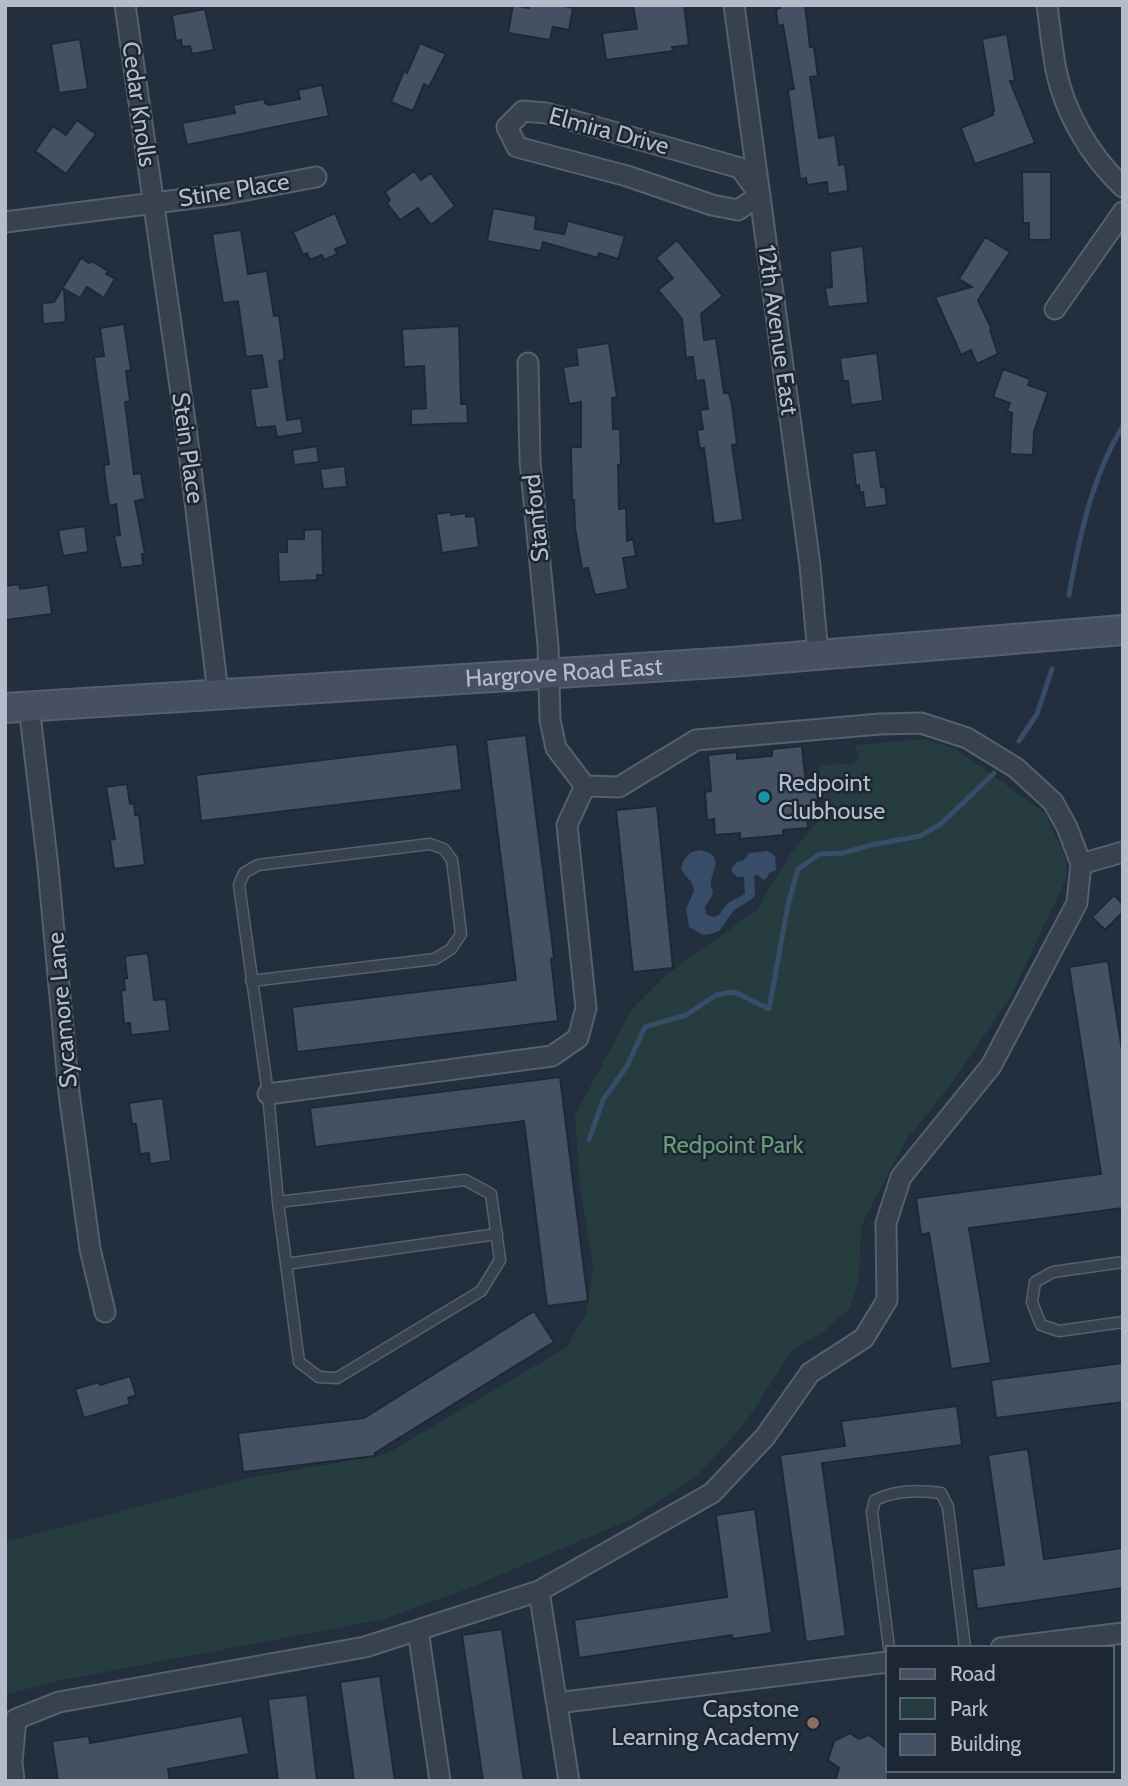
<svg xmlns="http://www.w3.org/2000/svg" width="1128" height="1786" viewBox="0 0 1128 1786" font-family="Cabin,sans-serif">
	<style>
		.green { fill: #263c3f }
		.water { fill: #394c67 }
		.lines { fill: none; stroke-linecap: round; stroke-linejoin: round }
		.stream { stroke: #394c67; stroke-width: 5 }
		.building { fill: #455162; stroke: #1f2835; stroke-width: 2 }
		.service-casing { stroke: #565f6c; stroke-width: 13 }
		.minor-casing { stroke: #565f6c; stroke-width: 23 }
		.secondary-casing { stroke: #565f6c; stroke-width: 32 }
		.service { stroke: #38414e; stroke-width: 10 }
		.minor { stroke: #38414e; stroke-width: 19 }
		.secondary { stroke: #465061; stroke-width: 28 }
		.culture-dot { fill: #0f9aa8; stroke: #1d2633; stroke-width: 2.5 }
		.education-dot { fill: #8d6e63; stroke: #1d2633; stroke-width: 2.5 }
		.labels { text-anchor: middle; stroke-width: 5; stroke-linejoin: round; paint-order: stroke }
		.street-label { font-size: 24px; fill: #b4bcc9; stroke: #1d2633 }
		.poi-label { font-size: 24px; fill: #b4bcc9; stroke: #1d2633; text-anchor: start }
		.park-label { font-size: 24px; fill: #6b9a76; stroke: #1d2633 }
	</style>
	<rect width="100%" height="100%" fill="#242f3e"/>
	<path class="green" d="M927,739l29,10 89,64 21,45v21l-55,117 -56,83 -49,61 -45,86 -2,53 -10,30 -26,23 -31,19 -47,72 -49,54 -64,42 -165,70 -83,30 -327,62 -52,14v-153l239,-63 142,-25 181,-107 20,-36 6,-46 -13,-79 -5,-71 57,-106 34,-34 91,-65 34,-57 33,-39 -5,-49 32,-1 8,-5 -4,-14z"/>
	<path class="water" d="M701,850c24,6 11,19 10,32 -1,4 2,8 2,12l-8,13 1,7 6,3 6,-1 10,-13 17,-9 -1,-17h-7l-5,-5v-4l5,-6 6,-1 6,-8 19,-2 7,5 1,14 -7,3 -2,5 -4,2 -5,-5 -4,1 1,19c-6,9 -16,9 -22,17 -13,14 -7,21 -30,23l-14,-8 -3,-18 8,-18 -2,-8 -11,-13c2,-12 7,-19 20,-20z"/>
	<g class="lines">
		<path class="stream" d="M1069,595c10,-57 23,-119 54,-169
			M1019,741l18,-27 15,-45
			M589,1140l14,-40 24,-34 18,-39 41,-12 30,-20 18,-3 35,17 19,-104 10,-36 22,-15 23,-1 28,-8 49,-9 21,-12 53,-51"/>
	</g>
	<path class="building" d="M513,5l16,3v-3h30l14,3 -4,22 -16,-3 -3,13 -42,-7z
		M633,5h51l5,40 -17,2 1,4 -67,9 -4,-27 35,-4z
		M780,5h25l5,42h4l4,29 -8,1 9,61 16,-3 4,30 6,-1 3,27 -20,3 -1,-12 -20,3 -1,-7 -6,1 -12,-89 6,-1 -11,-64 -5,1 -2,-17 4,-1z
		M205,9l9,41 -22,4 -2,-8 -8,1 -1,-7 -5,1 -4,-26z
		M1007,34l8,47h-5l25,62 -60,21 -14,-36 32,-13 -1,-3 2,-1 -12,-72z
		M80,39l8,50 -29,4 -8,-49z
		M420,43l26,11 -17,33 -5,-3 -11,27 -22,-9 13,-31 3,2z
		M322,85l7,31 -142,29 -5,-22 53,-10 -2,-8 31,-6 1,4 4,2 31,-6 -2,-9z
		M77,120l19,14 -30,40 -31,-23 18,-25 13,9z
		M414,171l7,9 10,-7 24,33 -24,19 -13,-17 -18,12 -13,-17 3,-3 -5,-8z
		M1022,172h29v68h-22v-17h-6z
		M493,208l43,8 -1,13 29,5 4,-13 57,15 -7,23 -19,-6 -1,5 -55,-16 -2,9 -54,-10z
		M335,213l13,31 -13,5 2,5 -13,6 -2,-5 -12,5 -3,-7 -4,2 -10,-23z
		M241,230l7,44 19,-3 7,45 5,-1 5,38v7l-5,1 8,59 14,-2 2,15 -26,4 -2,-11 -19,2 -6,-39 17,-2 -5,-32 -16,2 -8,-56 -15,2 -11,-69z
		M985,237l25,15 -32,48 14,30h-2l8,24 -21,10 -6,-14 -10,5 -26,-58 37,-10 -13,-8z
		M677,240l46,56 -22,18 3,26 12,-2 8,55h5l3,12 5,39 -5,1 11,75 -29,4 -10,-76 -4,1 -3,-19 6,-1 -3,-19 8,-1 -4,-29 -8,1 -3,-24 -7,1 -4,-39 -24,-29 15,-12 -17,-20z
		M863,246l5,57 -40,4 -3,-19 7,-1 -2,-36z
		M81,258l8,5 2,-2 17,10 -2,3 9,5 -11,19 -17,-11 -7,11 -16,-9 2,33 -23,2 -1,-21 12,-1z
		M124,324l7,46 -5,1 4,30 -5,1 9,72 7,-1 4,26 -10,2 10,53h-3l1,11 -22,3 -7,-32 6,-1 -4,-31 -7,2 -4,-28 -1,-13 5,-1 -15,-107 10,-1 -4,-28z
		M459,326l2,78h6l1,19 -57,2v-16l15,-1 -2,-42 -20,1 -2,-38z
		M609,343l8,54 -5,1 1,31h7l1,36h-3l1,44 7,-1 1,33 6,-2 3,17 -13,2 5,31 -33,6 -7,-27 -6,1 -7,-41 -1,-28h-2l-1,-53h10v-45l-12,2 -6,-37 15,-2 -2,-17z
		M877,353l6,48 -32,4 -3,-24h-5l-3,-23z
		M1003,369l27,10 -2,6 20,7 -14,40 -1,23 -23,-1 2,-41 -5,-2 3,-8 -17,-6z
		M317,446l2,16 -25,3 -2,-15z
		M876,450l5,37h4l2,18 -22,3 -2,-16 -3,1 -1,-8 -3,1 -4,-33z
		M345,466l2,21 -24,2 -3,-20z
		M450,512l1,3 15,-2v4l9,-1 4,31 -37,6 -6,-39z
		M85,526l3,26 -25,4 -5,-26z
		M322,529l1,46h-6v5l-38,2 -1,-30h9v-13h17v-9z
		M19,584l1,5 28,-4 4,29 -47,6v-34z
		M526,735l28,223 -3,1 7,62 -261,31 -5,-45 224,-27 -30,-240z
		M457,744l5,46 -261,31 -5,-46z
		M802,746l4,38 10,-1 1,6 2,21 -12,1 1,17 -25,2v5l-43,4v-6l-25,2 -1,-16 -7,1 -2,-28 6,-1 -3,-36 29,-3v7l35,-3v-7z
		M127,784l3,20 4,-1 1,12h4l6,50 -31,4 -4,-29 5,-1 -9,-52z
		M657,806l16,162 -40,4 -17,-162z
		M1114,895l9,9v8l-18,18 -13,-13z
		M148,953l6,47 12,-1 4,32 -39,4 -1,-12 -6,1 -3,-33 4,-1 -1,-11 3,-1 -2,-22z
		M1108,961l15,96v151l-154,20 22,135 -40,6 -22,-136 -8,2 -5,-37 185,-24 -32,-207z
		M560,1077l28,224 -41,5 -23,-185 -209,26 -5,-39z
		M163,1098l8,63 -21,3 -1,-11 -9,1 -4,-30h-4l-3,-21z
		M534,1311l20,31 -179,111v3l-132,16 -5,-39 126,-15z
		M1123,1363v39l-127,16 -5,-38z
		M130,1376l6,19 -8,3 2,6 -46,14 -9,-29 24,-7 1,3z
		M957,1406l5,39 -140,18 24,173 -40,6 -26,-187 65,-9 -4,-25z
		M1028,1449l16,110 79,-11v40l-146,21 -5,-40 32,-4 -16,-110z
		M755,1509l17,124 -39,6 -1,-4 -153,23 -5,-38 153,-23 -11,-82z
		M502,1629l22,152h-41l-21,-146z
		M380,1676l15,105h-41l-14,-99z
		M307,1695l10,86h-39l-10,-82z
		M242,1716l7,38 -81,15 2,12h-112l-6,-40 37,-5 1,7z
		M850,1733l9,6 10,-4 19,14v32h-53l4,-13 -11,-8 6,-19z"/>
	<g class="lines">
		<defs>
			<path id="service" d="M251,981l184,-22 16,-10 10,-15 -9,-74 -8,-11 -14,-5 -172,21 -14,8 -5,12 29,209 10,108 21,160 20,15 18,1 144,-87 19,-31 -9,-66 -26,-14 -187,22
				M1123,1262l-70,10 -18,10 -3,20 9,23 18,6 64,-9
				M286,1264l211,-30
				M889,1648l-17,-136 3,-12c21,-10 44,-10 66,-7l7,14 17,141"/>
			<path id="minor" d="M125,5l62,430 31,258
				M734,5l76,560 8,90
				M1047,5c3,22 5,44 9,65 9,44 35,87 67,117
				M523,111l23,2 194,55 20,27 -22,15 -26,-5 -85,-29 -110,-29 -10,-20z
				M5,222l220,-28 91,-17
				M1055,309l68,-97
				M29,706l19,161 21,226 21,156 15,63
				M1081,864l42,-12
				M268,1094l284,-38 26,-18 8,-30 -19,-183 18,-39
				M539,1591l30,190
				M418,1630l22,151
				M1001,1648l122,-15
				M557,1703l331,-41
				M14,1781l-2,-19 4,-43 43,-17 306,-55 174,-56 173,-98 53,-56 45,-64 54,-35 23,-38 -1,-77 15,-46 90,-111 86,-163 4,-39 -14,-37 -14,-25 -37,-34 -49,-30 -46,-15 -41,1 -184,16 -77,47 -34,-1 -29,-38 -6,-28 -2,-75 -18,-184 -2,-98"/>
			<g id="secondary">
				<path id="s1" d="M5,708l727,-46 391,-32"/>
			</g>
		</defs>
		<use href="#service" class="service-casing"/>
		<use href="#minor" class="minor-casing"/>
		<use href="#secondary" class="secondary-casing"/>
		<use href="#service" class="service"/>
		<use href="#minor" class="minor"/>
		<use href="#secondary" class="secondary"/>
	</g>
	<circle class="culture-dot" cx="764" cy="797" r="7"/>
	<circle class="education-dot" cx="813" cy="1723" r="7"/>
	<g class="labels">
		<g class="street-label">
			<text transform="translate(139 104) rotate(82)" y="8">Cedar Knolls</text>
			<text transform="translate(609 131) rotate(15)" y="8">Elmira Drive</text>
			<text transform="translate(234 190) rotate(-9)" y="8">Stine Place</text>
			<text transform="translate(778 330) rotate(82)" y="8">12th Avenue East</text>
			<text transform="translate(188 448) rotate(82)" y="8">Stein Place</text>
			<text transform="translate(536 518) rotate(-96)" y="8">Stanford</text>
			<text dy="8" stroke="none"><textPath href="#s1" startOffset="560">Hargrove Road East</textPath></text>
			<text transform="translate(62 1010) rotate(-95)" y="8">Sycamore Lane</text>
		</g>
		<g class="poi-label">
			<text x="778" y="791">Redpoint<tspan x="778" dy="28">Clubhouse</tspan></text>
			<text x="799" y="1717" text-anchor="end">Capstone<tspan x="799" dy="28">Learning Academy</tspan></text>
		</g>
		<g class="park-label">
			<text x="733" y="1153">Redpoint Park</text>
		</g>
	</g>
	<rect width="1128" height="1786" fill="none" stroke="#b4bcc9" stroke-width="14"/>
	<rect x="886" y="1646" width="228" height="126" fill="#1d2633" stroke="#59626f" stroke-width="2"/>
	<rect x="900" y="1669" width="35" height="10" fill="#465061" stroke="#59626f" stroke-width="2"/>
	<text x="950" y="1681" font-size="21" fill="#b4bcc9">Road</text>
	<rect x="900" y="1698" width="35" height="21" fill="#263c3f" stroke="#59626f" stroke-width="2"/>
	<text x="950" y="1716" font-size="21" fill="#b4bcc9">Park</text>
	<rect x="900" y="1734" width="35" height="21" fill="#455162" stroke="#59626f" stroke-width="2"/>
	<text x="950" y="1751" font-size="21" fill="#b4bcc9">Building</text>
</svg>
